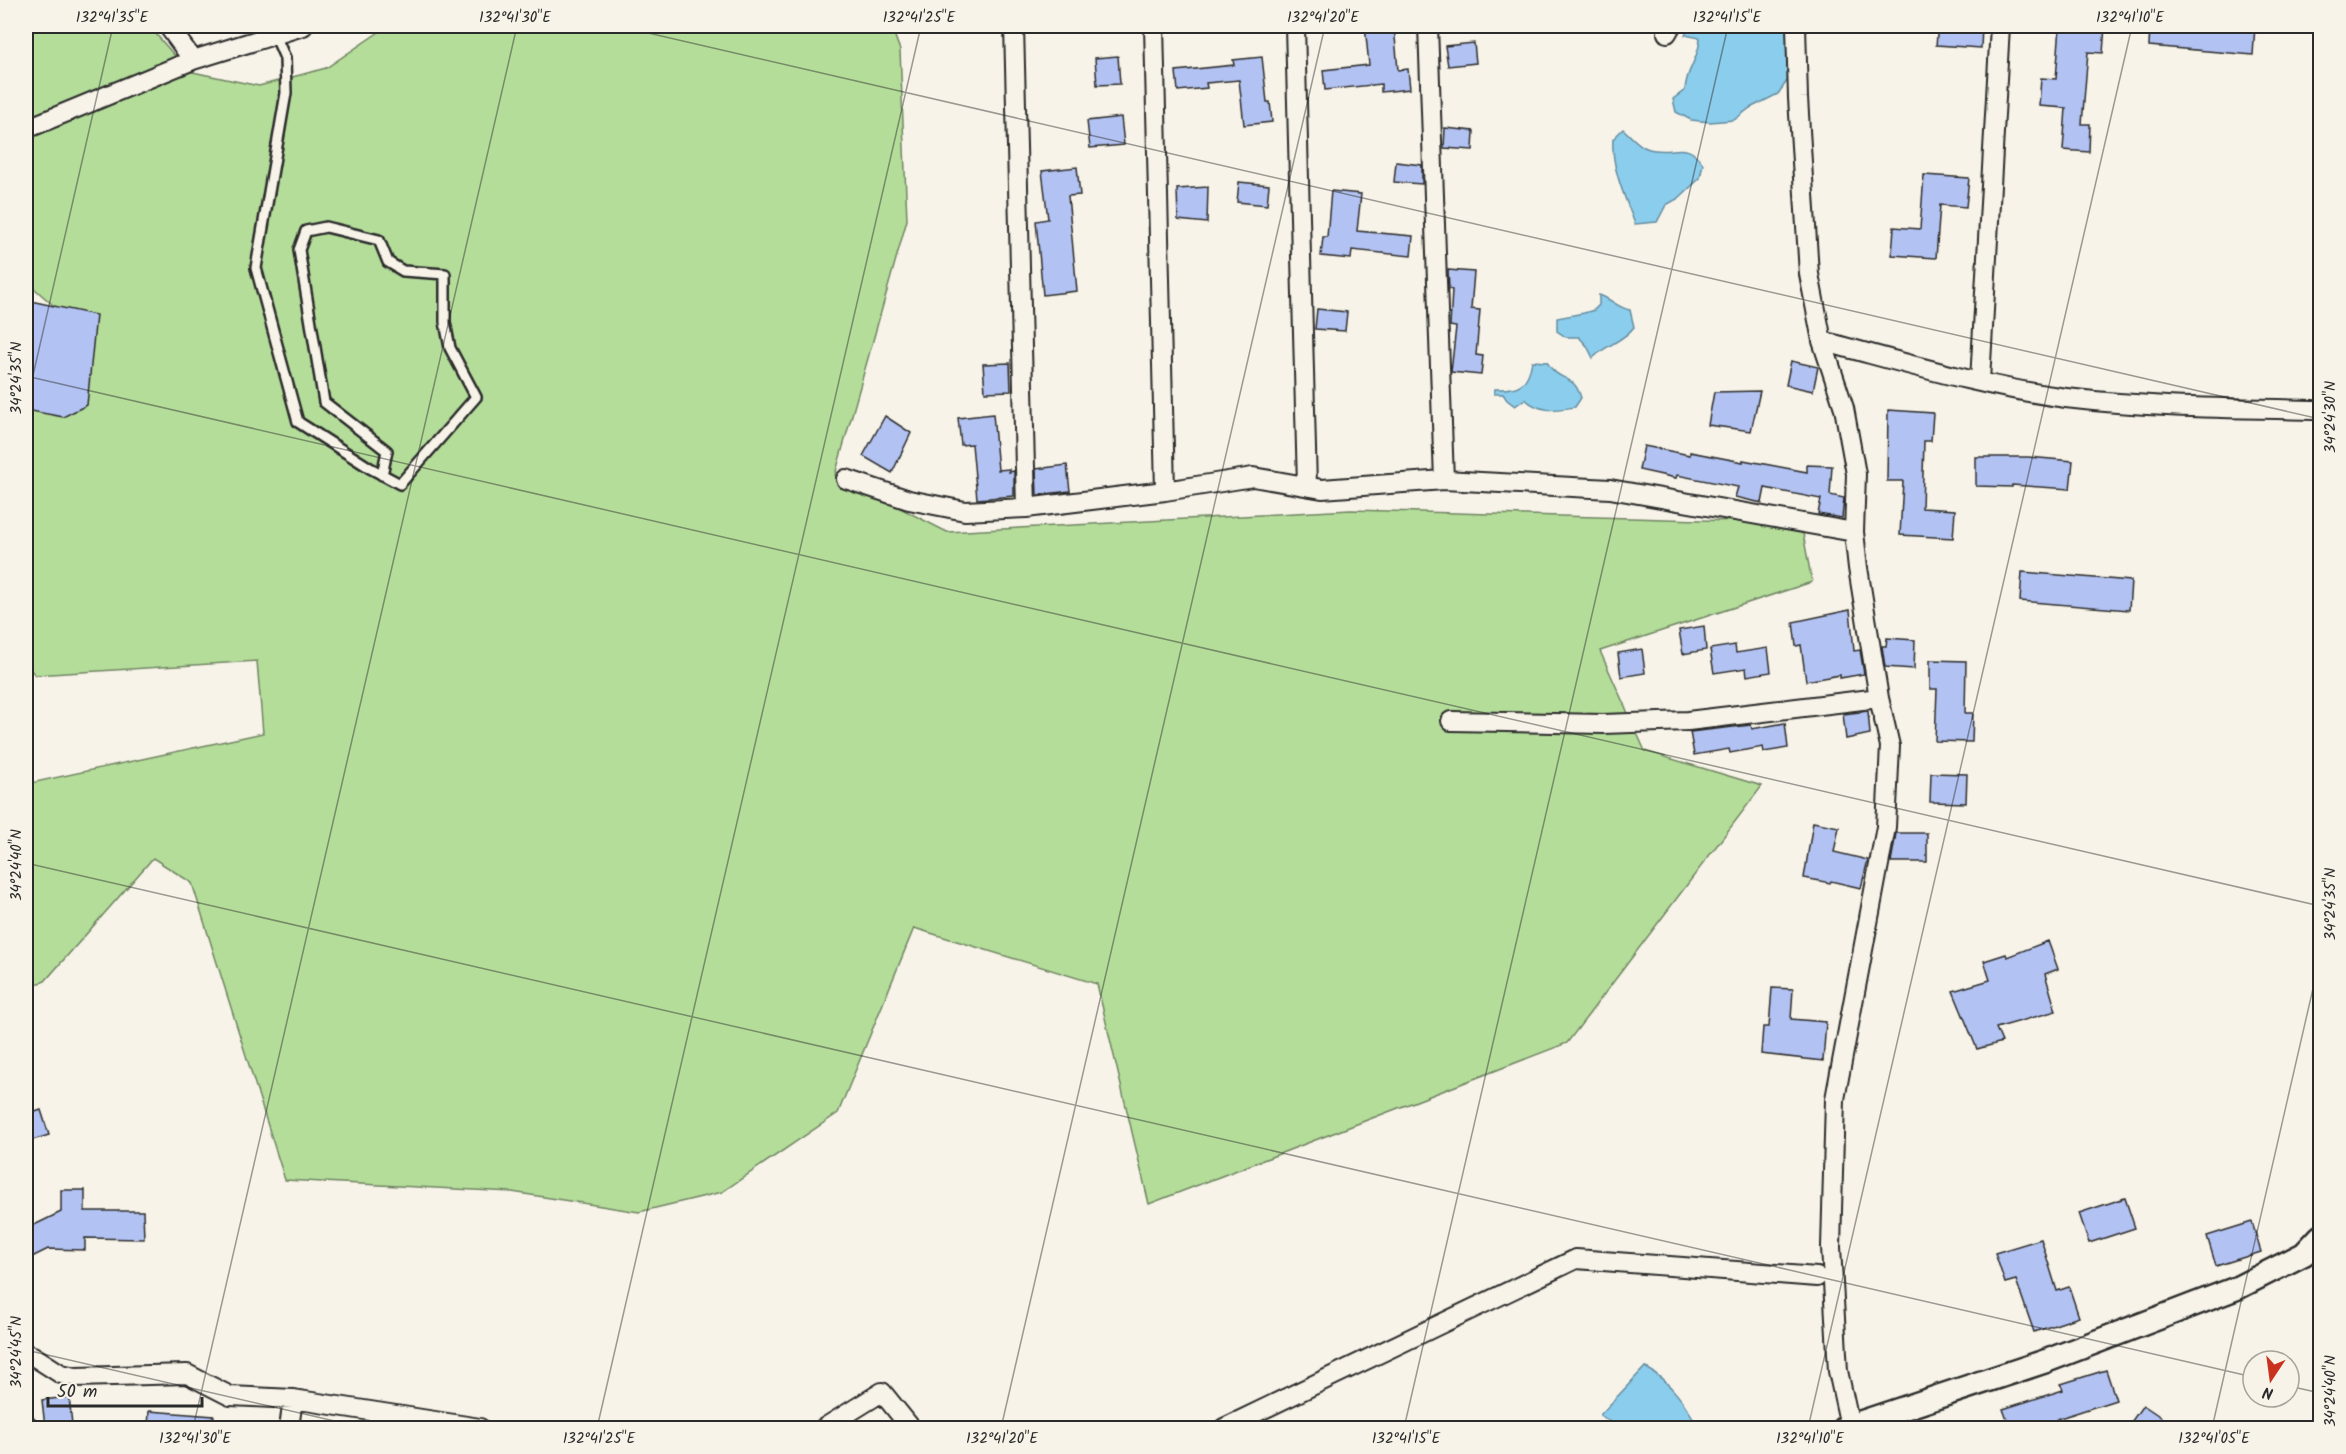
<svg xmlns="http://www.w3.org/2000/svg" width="2346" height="1454" viewBox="0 0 2346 1454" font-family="Kalam,sans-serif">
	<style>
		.green { fill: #b4dd9a; stroke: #708462; stroke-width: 1.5 }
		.water { fill: #8bcdec; stroke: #658c9f; stroke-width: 1.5 }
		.building { fill: #b2c2f2; stroke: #2b2b2b; stroke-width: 1.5 }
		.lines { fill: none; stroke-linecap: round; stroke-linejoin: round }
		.service-casing { stroke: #2b2b2b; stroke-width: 14 }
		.minor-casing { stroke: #2b2b2b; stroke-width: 22 }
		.tertiary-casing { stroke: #2b2b2b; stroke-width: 27 }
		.service { stroke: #f7f3e8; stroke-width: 9 }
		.minor { stroke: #f7f3e8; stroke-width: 18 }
		.tertiary { stroke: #f7f3e8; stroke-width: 22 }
		.ticks { fill: none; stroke: #2b2b2b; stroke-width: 1.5; stroke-opacity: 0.45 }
		.neatline { fill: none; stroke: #2b2b2b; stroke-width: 2 }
		.ticks-label { font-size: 15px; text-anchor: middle; fill: #2b2b2b }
	</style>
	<rect width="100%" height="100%" fill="#f7f3e8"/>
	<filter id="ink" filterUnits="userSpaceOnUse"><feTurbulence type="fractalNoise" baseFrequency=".0167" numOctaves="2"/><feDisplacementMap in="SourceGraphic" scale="12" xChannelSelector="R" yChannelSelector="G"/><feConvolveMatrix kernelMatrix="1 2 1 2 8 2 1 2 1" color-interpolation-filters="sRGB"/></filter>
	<g filter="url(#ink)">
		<path class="green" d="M26,26h123l39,45 71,15 67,-18 62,-42h503l9,24 7,170 -72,255 112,57 404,-22 450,13 11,59 -212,69 45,100 117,35 -195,257 -418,161 -52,-220 -183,-56 -76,185 -116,79 -83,20 -127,-20 -227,-12 -93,-297 -39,-25 -108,123 -19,6v-203l237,-51 -6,-72 -222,14 -9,-11v-256l32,-15 14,-71 -46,-41z"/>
		<path class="water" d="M1694,26h94l4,48 -14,20 -28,14 -16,12 -24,2 -19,-2 -15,-8 -3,-13 12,-9c1,-21 14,-30 15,-52l-15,-3 3,-8z
			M1623,129c10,9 18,20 32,21 22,3 33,-9 48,14l-3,14 -21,20 -13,7 -9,17 -22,2c-10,-27 -24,-56 -22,-85z
			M1599,295c11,3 19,13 31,15l4,17c-11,15 -29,18 -41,31l-6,-12 -8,-9h-13l-9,-6v-13l27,-5 10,-3 5,-5z
			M1532,361l15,1c13,23 26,9 34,36l-6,9c-20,3 -35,6 -50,-8l-10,7 -8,-6 -4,-6h-9l1,-5c24,1 33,-4 37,-28z
			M1645,1367c25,14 40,36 54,61h-80l-19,-13z"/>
		<path class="building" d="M1365,26h29l4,44 10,-1 2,20 -29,3v-8l-56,6 -2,-20 46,-5z
			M1938,26h44l-1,22 -45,-3z
			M2060,26h45l-2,27 -15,-1 -6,72h8l-1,28 -26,-2 3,-42 -27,-2 2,-28 15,1z
			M2150,26h105l-2,29 -104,-9z
			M1474,43l2,20 -28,3 -3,-20z
			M1118,56l2,28 -23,1 -2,-27z
			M1262,57l5,45h3l2,20 -28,3 -5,-45 -33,3 1,5 -29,3 -2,-20 58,-6 -1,-5z
			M1121,117l3,28 -34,3 -3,-27z
			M1445,128l29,3 -1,19 -29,-2z
			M1396,162l26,3v19l-28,-2z
			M1077,167l3,28 -12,1 9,95 -34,4 -7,-74 12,-2 -6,-48z
			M1924,175l45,3 -3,29 -26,-2 -4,53 -44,-3 2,-28 26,2z
			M1239,182l30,3 -2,20 -30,-3z
			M1208,187l-1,36 -29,-3 -1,-31z
			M1331,191l30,3 -4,37 56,5 -2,20 -59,-6 -1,9 -30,-3 2,-19h4z
			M1448,270l26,2 -3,37 9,1 -4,45 7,1 -2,19 -30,-3 5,-45 -6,-1 2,-36 -3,-1z
			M26,300l70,15 -9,90 -24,12 -37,-7z
			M1317,309l30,3 -2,19 -30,-2z
			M1791,361l27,6 -5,24 -27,-6z
			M1010,363l1,28 -26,1 -2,-28z
			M1760,391l-9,40 -43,-6 6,-33z
			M1888,410l45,3 -2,28h-7l-2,67 33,2 -2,28 -53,-3 3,-54h-16z
			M993,414l5,56 11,-1v3l5,-1v25l-37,3 -5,-55 -11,1 -3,-27z
			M885,416l26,17 -19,40 -29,-17z
			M1644,446l46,9v-3l53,10v-2l64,12v-7l25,1 -2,29 14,3 -2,20 -24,-4 3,-15 -56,-11 -3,15 -27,-6 3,-10 -61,-12 -1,3 -37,-8z
			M1976,457h52l45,4 -3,28 -58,-4v2l-36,-1z
			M1067,465l3,26 -33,4 -1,-26z
			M2022,572l109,9 -2,29 -109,-9z
			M1850,610l4,41 6,-1 4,24 -24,4v-3l-34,6 -5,-36 -5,1 -3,-24z
			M1704,626l2,24 -23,4 -4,-24z
			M1887,638l28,2 -1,29 -29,-2 -3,-21h4z
			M1735,645l1,8 32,-5 3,24 -24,4 -1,-8 -32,5 -4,-24z
			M1642,649l3,24 -24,4 -3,-24z
			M1930,660l36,1 -1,52h8l-1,29 -37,-1 2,-52h-7z
			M1868,711l2,23 -24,5 -3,-25z
			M1785,723l3,25 -24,4 -1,-5 -33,6 -1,-4 -35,6 -4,-23 61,-7 1,4z
			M1931,773l36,1 -1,29 -36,-1z
			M1813,822l26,5 -5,25 34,8 -7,28 -30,-7 -1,2 -26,-5z
			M1896,833h31v29h-36z
			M2048,941l10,28 -13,5 11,37 -60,17 6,14 -25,7 -24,-58 37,-11 -6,-19 22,-7 1,3z
			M1772,988l21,1 -2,30 35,3 -3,39 -62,-7 2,-27h6z
			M41,1110l8,25 -23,7v-27z
			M61,1190h24v21h58l1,28 -59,-1v12l-37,-1 -22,11v-31l35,-17z
			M2125,1198l10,30 -46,15 -10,-30z
			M2252,1222l9,30 -45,14 -9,-30z
			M2041,1239l16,52 12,-4 10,30 -45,15 -18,-52 -11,3 -10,-30z
			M2106,1370l10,30 -59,19 1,5 -12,4h-36l-7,-19 60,-19 -2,-6z
			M69,1397l3,27 -27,3 -3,-27z
			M2143,1405l34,23h-50z
			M149,1411l65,5 -1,12h-65z"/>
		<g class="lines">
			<defs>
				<path id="service" d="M275,35l10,23 1,35 -30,175 42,154 72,46 30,16 76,-87 -26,-49 -5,-26v-48l-42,-3 -15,-9 -9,-22 -53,-13 -20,4 -7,19 25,152 63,49 -5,24"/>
				<path id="minor" d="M168,26l25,34
					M1014,26l12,482
					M1154,26l11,465
					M1295,26l12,460
					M1428,26l16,454
					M1796,26l2,72 11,176 13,67 22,67 12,66 -2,58 4,36 21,130 11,48 -4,81 -51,272 -4,148 7,124 12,55
					M1667,33l4,-7
					M26,129l167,-69 110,-34
					M1822,341c80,21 161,46 244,57 84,10 169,10 254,12
					M1980,381l20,-355
					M846,479l63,21 56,11 61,-3 139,-17 88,-14 69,12 122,-9 166,9 244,43
					M1451,721l152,3 85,-3 191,-23
					M26,1354l7,2 28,18 15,3 111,-3 43,22 63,3 187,29
					M26,1424v4
					M289,1428l4,-29
					M824,1428l58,-36 29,36
					M1224,1428l352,-169 241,18"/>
				<path id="tertiary" d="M1844,1428l202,-67 191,-73 67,-34 16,-17"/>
			</defs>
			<use href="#service" class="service-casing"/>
			<use href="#minor" class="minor-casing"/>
			<use href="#tertiary" class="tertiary-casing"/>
			<use href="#service" class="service"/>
			<use href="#minor" class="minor"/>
			<use href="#tertiary" class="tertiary"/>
		</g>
	</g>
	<path class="ticks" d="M618,26l1702,393M26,376l2294,530M26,406l87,-380M26,863l2227,514M26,1350l339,78M2289,1386l31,7M193,1428l324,-1402M597,1428l324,-1402M1001,1428l324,-1402M1404,1428l324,-1402M1808,1428l324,-1402M2212,1428l108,-470"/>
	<rect width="2346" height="1454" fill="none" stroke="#f7f3e8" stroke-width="66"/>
	<g transform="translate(2271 1379) rotate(193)"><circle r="28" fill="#f7f3e8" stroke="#a5a39c" stroke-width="1.5"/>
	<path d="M0-4.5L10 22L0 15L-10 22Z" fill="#c8321e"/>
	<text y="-9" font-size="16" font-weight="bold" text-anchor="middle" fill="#2b2b2b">N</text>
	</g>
	<path d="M48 1397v9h154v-9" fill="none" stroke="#2b2b2b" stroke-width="3"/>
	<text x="57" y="1397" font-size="18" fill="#2b2b2b" stroke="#f7f3e8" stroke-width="4.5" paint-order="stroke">50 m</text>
	<rect x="33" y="33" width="2280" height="1388" class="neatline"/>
	<g class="ticks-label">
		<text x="112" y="22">132°41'35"E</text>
		<text x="515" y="22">132°41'30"E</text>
		<text x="919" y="22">132°41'25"E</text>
		<text x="1323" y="22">132°41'20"E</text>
		<text x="1727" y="22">132°41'15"E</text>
		<text x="2130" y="22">132°41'10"E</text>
		<text transform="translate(16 378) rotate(-90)" y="5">34°24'35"N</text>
		<text transform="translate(2330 417) rotate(-90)" y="5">34°24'30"N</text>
		<text transform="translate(16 865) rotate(-90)" y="5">34°24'40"N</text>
		<text transform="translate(2330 904) rotate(-90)" y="5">34°24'35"N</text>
		<text transform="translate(16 1352) rotate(-90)" y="5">34°24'45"N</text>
		<text transform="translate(2330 1391) rotate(-90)" y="5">34°24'40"N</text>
		<text x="195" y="1443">132°41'30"E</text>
		<text x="599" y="1443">132°41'25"E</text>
		<text x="1002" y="1443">132°41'20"E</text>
		<text x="1406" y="1443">132°41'15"E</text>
		<text x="1810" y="1443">132°41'10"E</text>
		<text x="2214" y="1443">132°41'05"E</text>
	</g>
</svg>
